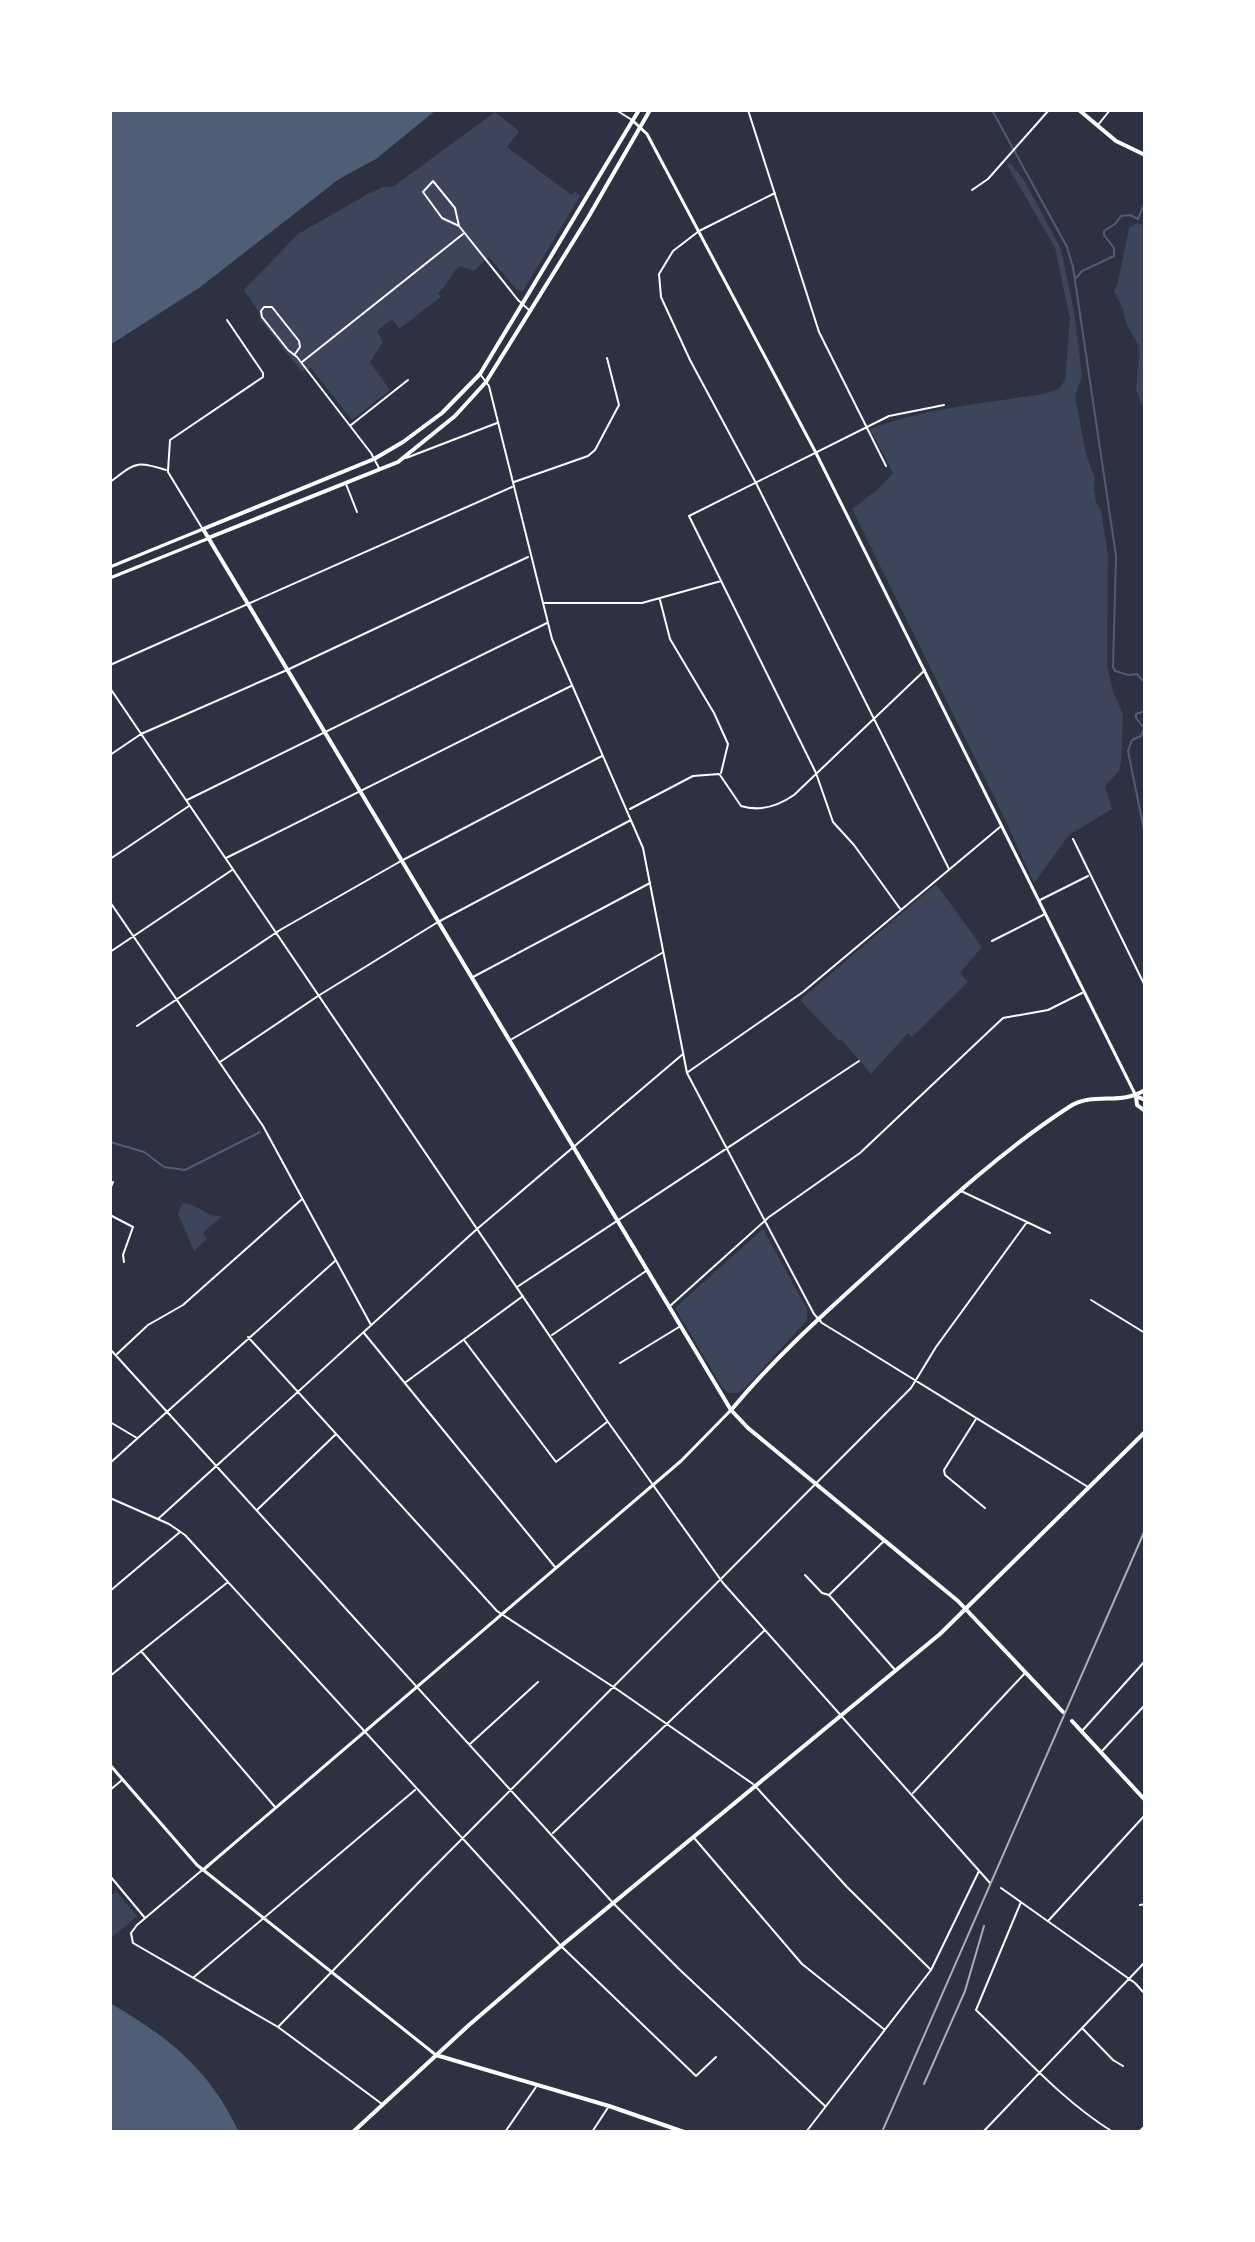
<svg xmlns="http://www.w3.org/2000/svg" width="1255" height="2242" viewBox="0 0 1255 2242" font-family="'Archivo Narrow',sans-serif">
	<style>
		.green { fill: #3c4559 }
		.water { fill: #4f5d75 }
		.lines { fill: none; stroke-linecap: round; stroke-linejoin: round }
		.stream { stroke: #4f5d75; stroke-width: 2 }
		.minor { stroke: #fff; stroke-width: 2 }
		.tertiary { stroke: #fff; stroke-width: 3 }
		.secondary { stroke: #fff; stroke-width: 4 }
		.rail { stroke: #abadb3; stroke-width: 2 }
	</style>
	<rect width="100%" height="100%" fill="#2d3142"/>
	<path class="green" d="M495,112l24,19 -12,16 65,48 3,-4 5,5 -57,95 -6,-1 -28,-33 -15,14 -14,-5c-9,7 -12,19 -22,27l3,4 -42,32 -7,-10 -15,12 6,11 -13,20 20,28 -38,30 -41,-52 -10,3 -41,-52 -2,-8 -14,-21 54,-56 70,-40 15,-7 11,-1z
		M1010,163l14,17 37,69 13,62 8,65 -7,20 11,58 9,24 -1,10 2,14 5,8 7,45 -1,111 6,25 10,23 -2,48 -2,9 -14,15 7,23 -43,26 -35,48 -31,-68 -151,-306 25,-19 16,-17 -23,-44c56,-21 115,-26 173,-35l16,-5 6,-9 5,-61 -15,-71 -48,-83z
		M1137,223l8,3v182l-3,-2 -6,-17 3,-35 -1,-10 -12,-20 -3,-14 -9,-19 4,-9 11,-54z
		M936,884l46,63 -22,26 8,9 -56,55 -4,-4 -37,41 -29,-34 -3,1 -39,-41z
		M182,1203c16,0 25,15 40,13l-19,17 4,6 -13,12 -16,-37z
		M763,1229l44,80v11l-62,68 -7,5h-9l-7,-6 -47,-79z
		M116,1891l21,25 -27,23v-43z"/>
	<path class="water" d="M110,110h326l-60,49 -37,20 -140,109 -89,57z
		M110,2003c60,35 99,66 129,129h-129z"/>
	<g class="lines">
		<path class="stream" d="M992,110l75,137 6,20 43,289 -3,111 2,4 13,4 9,-1 8,9
			M1076,278l6,-7 32,-15v-8l-10,-13v-4l11,-7 6,-8 9,-1 8,4 7,-17
			M1145,711l-9,3v4l8,10 -3,8 -9,4 -4,11 17,84
			M110,1142l34,10 20,15 21,3 75,-38"/>
		<path class="minor" d="M616,110l16,10
			M748,110l71,222 67,134
			M1098,125l12,-15
			M972,190l16,-11 61,-69
			M775,193l-76,38 -26,20 -14,23 2,23 29,63 66,123 193,386
			M459,226l-4,-18 -22,-27 -10,11 19,26 17,8 59,74 11,10
			M295,354l5,-7 -1,-6 -27,-34h-8l-3,4 1,6 26,33 9,7 74,96 8,15
			M302,362l161,-128
			M480,374l9,12 63,253 91,209 44,225 127,241 8,9 36,22 230,142
			M351,425l57,-45
			M406,458l91,-35
			M168,471l2,-31 93,-63v-4l-36,-53
			M168,472l34,56
			M110,482c26,-19 25,-22 56,-12
			M514,482l74,-26 7,-6 24,-45 -12,-47
			M346,484l11,28
			M660,600l10,39 44,74 14,31 -7,29
			M543,603h99l79,-22
			M110,665l402,-178
			M110,688l498,734 115,161 267,300
			M110,755l31,-21 146,-64 241,-113
			M720,775l21,31c19,6 37,0 53,-11l131,-125
			M187,800l360,-177
			M630,809l63,-33 26,-2
			M1073,839l72,147
			M226,858l345,-172
			M110,859l79,-53
			M1040,900l48,-24
			M110,902l153,224 108,199
			M901,910l-47,-65 -21,-23 -17,-49 -127,-257 200,-100 55,-11
			M992,941l53,-27
			M110,952l122,-82
			M473,977l177,-94
			M137,1026l143,-96 121,-69 201,-105
			M512,1039l150,-86
			M220,1062l98,-66 120,-74 193,-102
			M688,1072l115,-80 197,-165
			M110,1189l3,-7
			M961,1191l89,42
			M110,1215l23,12 -10,28 1,7
			M517,1287l342,-226
			M1091,1300l54,33
			M670,1306l99,-89 91,-64 143,-135 45,-8 34,-17
			M364,1333l191,234
			M552,1335l94,-64
			M248,1337l249,274 121,79 135,94
			M464,1340l92,122 51,-40
			M110,1349l504,555 65,65 146,137
			M117,1354l31,-29 35,-20 118,-105
			M620,1363l59,-36
			M406,1382l117,-86
			M976,1419l-32,51 1,5 40,33
			M110,1422l27,16
			M110,1463l225,-202
			M110,1498l59,26 16,11 376,411 135,130 20,-19
			M257,1510l79,-76
			M158,1519l319,-290 206,-175
			M805,1575l17,18 7,2 67,76
			M110,1591l70,-59
			M829,1595l55,-54
			M141,1651l134,156
			M110,1676l118,-94
			M1082,1731l63,-70
			M470,1744l68,-62
			M1102,1751l43,-46
			M757,1788l90,99 84,83
			M110,1790l12,-10
			M913,1793l113,-121
			M553,1833l212,-203
			M695,1839l107,125 83,66
			M201,1871l-64,54 -6,8 2,10 145,84 104,77
			M110,1876l35,42
			M1001,1888l134,95 10,11
			M1021,1902l-45,108c43,41 85,90 137,122
			M1140,1905l5,-1
			M1049,1920l96,-105
			M194,1977l221,-187
			M278,2027l144,-148 489,-491 25,-41 91,-125
			M1083,2029l30,31 10,6
			M505,2132l31,-45
			M592,2132l17,-26
			M806,2132l125,-162 48,-99
			M983,2132l162,-170
			M1139,2132l6,-6"/>
		<path class="tertiary" d="M632,120l15,14 169,319 320,643
			M110,567l93,-38
			M110,578l97,-39
			M110,1765l87,100 239,190
			M203,1870l478,-409 50,-51"/>
		<path class="secondary" d="M639,110l-159,264 -38,39 -39,29 -29,17 -171,70 528,881 17,18 210,173 105,111
			M1079,110l37,31 29,14
			M208,538l190,-76 57,-46 31,-34 103,-166 61,-106
			M1136,1096l1,9 8,6
			M1136,1096l9,4
			M732,1409c45,-54 96,-99 148,-146 60,-55 121,-112 189,-156 25,-16 51,-1 76,-17
			M1072,1721l73,79
			M436,2055l173,51 75,26
			M353,2132l116,-107 92,-79 379,-312 205,-202"/>
		<path class="rail" d="M924,2084l41,-93 19,-65
			M882,2132l263,-602"/>
	</g>
	<rect width="1255" height="2242" fill="none" stroke="#ffffff" stroke-width="224"/>
</svg>
